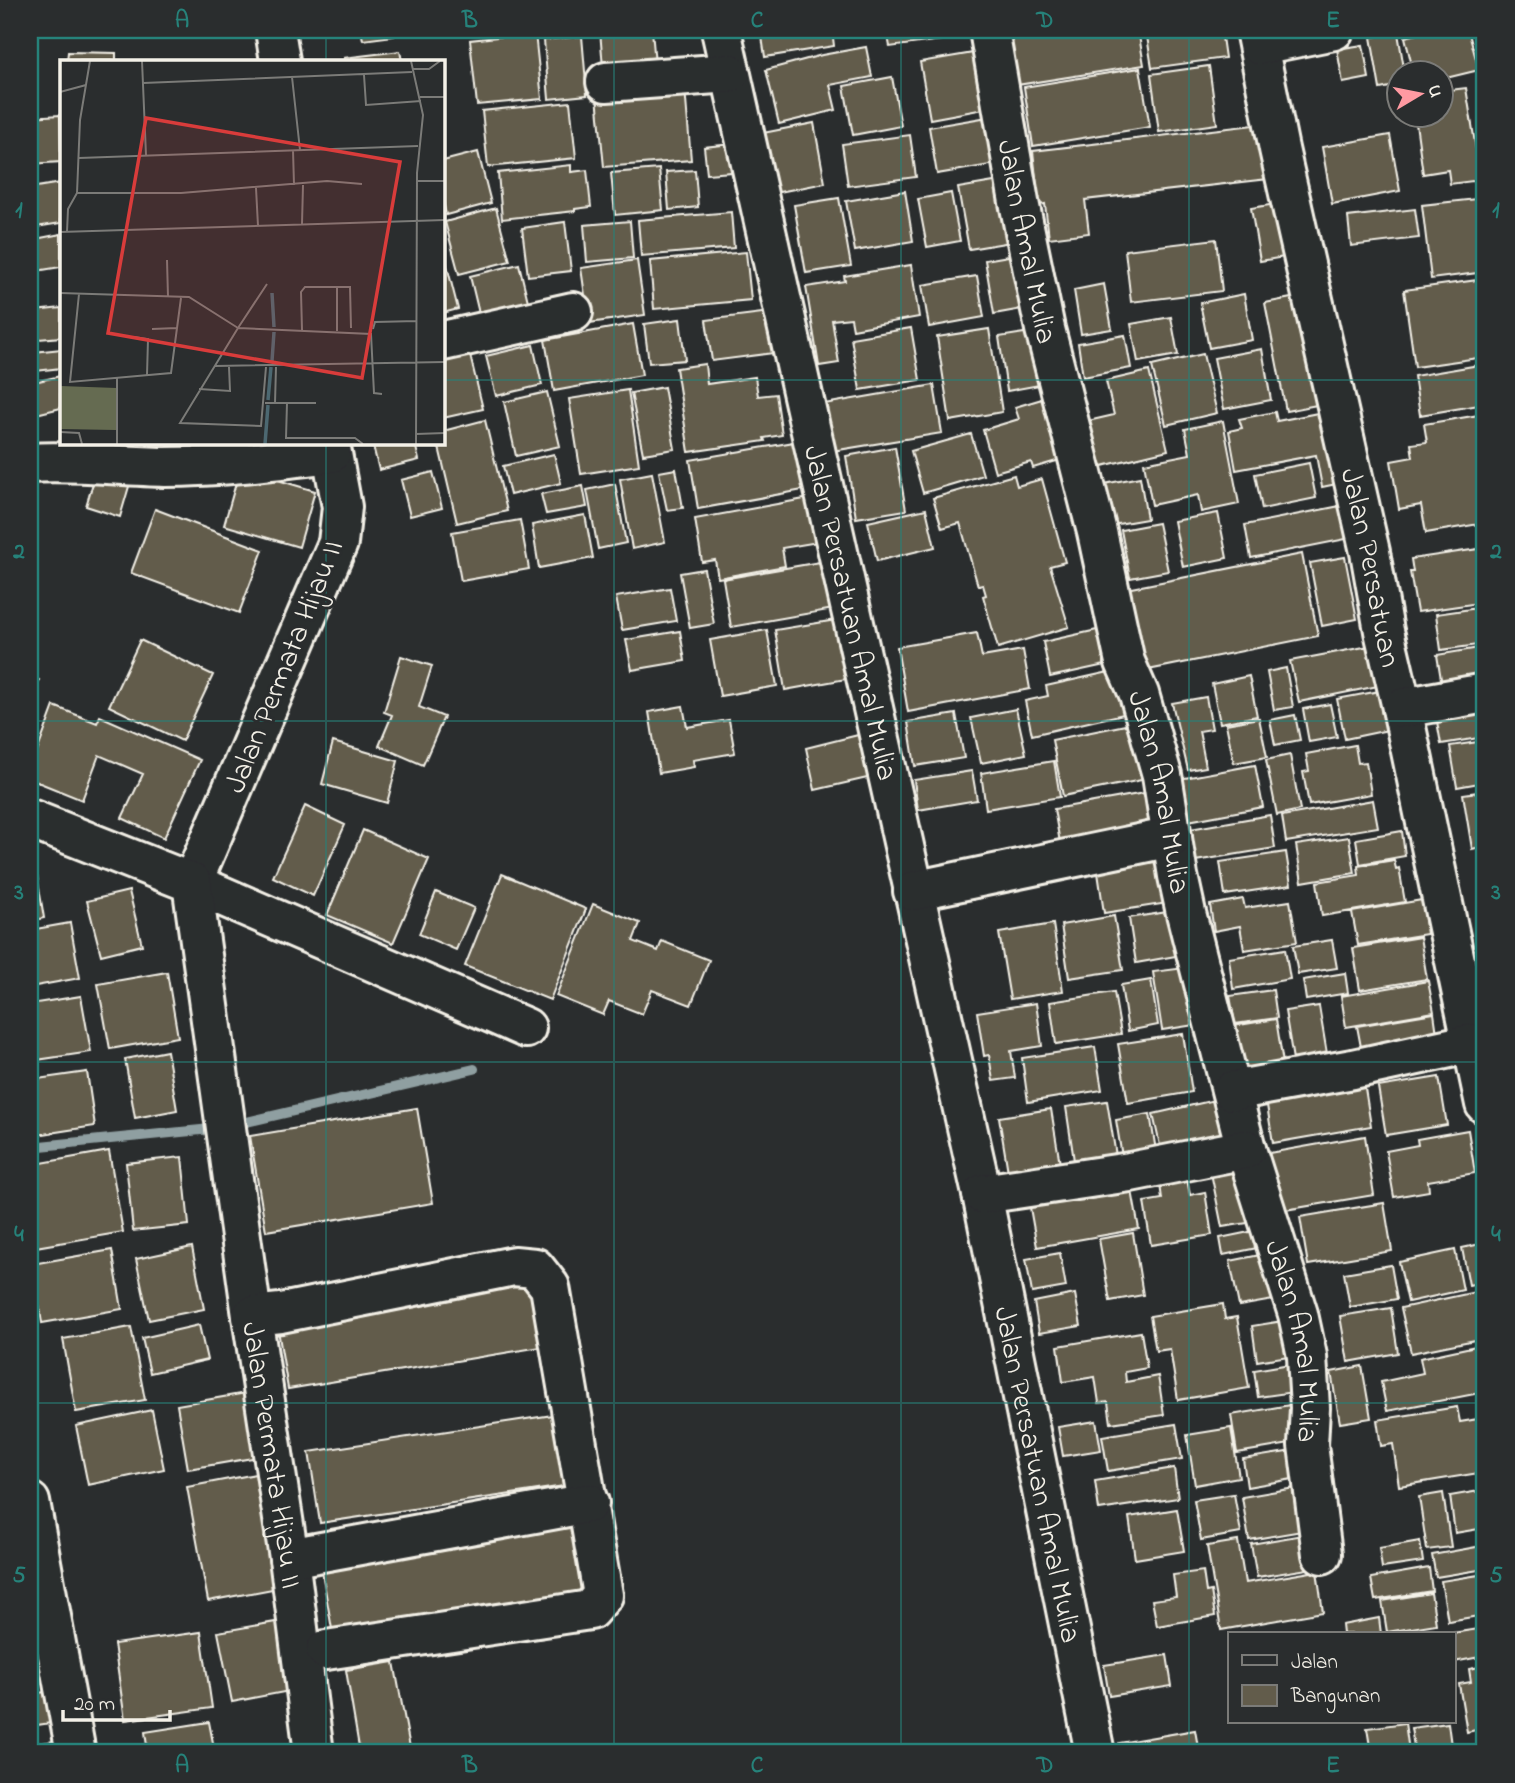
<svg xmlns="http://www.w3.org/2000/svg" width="1515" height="1783" viewBox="0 0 1515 1783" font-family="'Indie Flower',sans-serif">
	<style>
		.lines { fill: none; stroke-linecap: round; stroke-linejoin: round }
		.stream { stroke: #8f9fa1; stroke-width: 10 }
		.building { fill: #625c4b; stroke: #f4f1e8; stroke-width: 2 }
		.minor-casing { stroke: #f4f1e8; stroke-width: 44 }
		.minor { stroke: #2a2d2e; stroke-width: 38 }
		.grid { fill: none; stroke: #26827a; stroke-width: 2; stroke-opacity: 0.55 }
		.labels { text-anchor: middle; stroke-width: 6; stroke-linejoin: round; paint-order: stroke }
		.street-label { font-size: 30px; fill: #f4f1e8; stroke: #2a2d2e }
		.inset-river { fill: none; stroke: #4c6871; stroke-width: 3.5 }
		.inset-road { fill: none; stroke: #7b7b78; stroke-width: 2 }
		.view { fill: #d93c3b; fill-opacity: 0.15; stroke: #d93c3b; stroke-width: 3.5 }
		.inset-edge { fill: none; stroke: #f4f1e8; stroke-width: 3.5 }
		.neatline { fill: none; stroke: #26827a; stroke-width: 2.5 }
		.grid-label { font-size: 23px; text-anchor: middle; font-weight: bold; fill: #26827a }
	</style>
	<rect width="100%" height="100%" fill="#2a2d2e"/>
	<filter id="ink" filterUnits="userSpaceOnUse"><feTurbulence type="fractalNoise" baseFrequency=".0143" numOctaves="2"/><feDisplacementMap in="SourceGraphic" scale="14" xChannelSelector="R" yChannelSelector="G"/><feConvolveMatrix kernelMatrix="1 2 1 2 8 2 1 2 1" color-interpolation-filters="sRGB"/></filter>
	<g filter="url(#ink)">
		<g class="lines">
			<path class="stream" d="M30,1147l191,-19 253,-59"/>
		</g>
		<path class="building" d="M361,30h32l1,6 -31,4z
			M600,30h52l3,34 -52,4z
			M761,30h71l2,16 -69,11z
			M887,30h62l1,9 -60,8z
			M1062,30h76l6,35 -127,20 -8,-47z
			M1146,30h75l4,28 -73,10z
			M1435,30h33l11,40 -37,9v-5h-28l-9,-37z
			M535,33l7,66 -65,6 -7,-65z
			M1398,33l7,41h-5v11l-20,4 -9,-52z
			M582,36l5,59 -38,4 -5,-59z
			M1363,45l6,33 -26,5 -6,-34z
			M866,47l6,30 -42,8 6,25 -57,14 -13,-54 56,-15z
			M400,51l2,10h-58v-3z
			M985,51l10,56 -65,12 -10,-57z
			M68,52l48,1v8h-49z
			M1209,66l8,58 -58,8 -8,-58z
			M1140,68l10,59 -117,19 -9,-59z
			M892,77l9,49 -48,9 -9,-49z
			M685,88l6,72 -87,7 -7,-71z
			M1466,88l15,92 -31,4 -2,-14 -25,4 -8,-58h27v-25z
			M570,102l6,56 -88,9 -6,-56z
			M60,115l1,47 -31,2v-47z
			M994,116l8,47 -65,11 -8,-47z
			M814,123l11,60 -51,10 -11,-60z
			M1262,124l6,55 -183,21 4,33 -40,5 -4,-34 -6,1 -6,-54z
			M910,135l6,42 -68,9 -6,-42z
			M1390,135l10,56 -68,13 -10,-57z
			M741,143l3,28 -37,3 -3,-27z
			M478,152l13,51 -45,12 -3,-14v-40z
			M571,165v7l16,-2 4,37 -16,2v2l-73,8 -4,-46z
			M659,169l4,41 -48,5 -4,-42z
			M695,170l3,37 -29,3 -3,-38z
			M1006,180l11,61 -48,8 -11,-61z
			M61,183v40l-31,5v-40z
			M905,191l8,50 -58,10 -9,-50z
			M951,193l9,48 -33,6 -9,-48z
			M839,198l12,68 -45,7 -12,-68z
			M1485,198v74l-54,7 -9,-74z
			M1281,203l9,53 -30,5 -9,-53z
			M496,208l14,53 -51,13 -14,-52z
			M1415,209l4,29 -68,8 -3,-29z
			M731,212l3,36 -93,8 -3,-36z
			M630,221l3,37 -46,4 -3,-37z
			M565,222l6,49 -43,5 -6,-48z
			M61,234v33l-31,5v-32z
			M1216,239l6,52 -91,11 -6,-52z
			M443,250l15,59 -15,4z
			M746,252l5,48 -97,9 -4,-48z
			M1020,254l8,54 -34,6 -9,-54z
			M637,260l8,55 -56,8 -8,-55z
			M519,264l12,50 -49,12 -12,-50z
			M911,265l8,52 -66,12 -2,-11 -19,2 7,43 -20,3 -13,-79 39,-6 -1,-5z
			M977,276l7,41 -55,10 -7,-42z
			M1485,279v78l-70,10 -11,-77z
			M1104,284l8,45 -31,5 -7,-44z
			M1244,294l8,46 -43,8 -9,-45z
			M1307,295l20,108 -41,8 -21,-108z
			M61,308v29l-22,2 -4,-28z
			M777,311l5,41 -70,9 -6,-41z
			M1171,317l7,38 -40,7 -7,-38z
			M680,319l5,41 -36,3 -5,-39z
			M633,324l9,51 -88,16 -9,-51z
			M911,328l9,52 -60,10 -9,-52z
			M989,329l13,83 -52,9 -13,-84z
			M1037,331l8,53 -38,7 -8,-54z
			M1125,335l6,33 -48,9 -5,-34z
			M533,345l9,40 -46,11 -10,-40z
			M468,347l15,62 -40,9v-65z
			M61,349v19l-25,3 -2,-19z
			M1262,349l9,51 -47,9 -10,-51z
			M1203,354l14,59 -51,12 -14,-59z
			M705,364l2,20 48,-7 3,19 18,-2 6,41 -18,3 1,3 -76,11 -13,-84z
			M1485,364v40l-65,11 -6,-39z
			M1149,371l19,79 -70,17 -10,-46 26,-6 -8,-34z
			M60,376l1,32 -29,7 -2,-32z
			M934,385l8,48 -110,18 -8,-47z
			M664,387l11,62 -32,5 -12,-61z
			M628,390l11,75 -58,9 -12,-75z
			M547,392l13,54 -44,10 -12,-54z
			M1052,396l18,61 -37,11 -2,-6 -36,10 -12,-42 36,-11 -4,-12z
			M1328,411l18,71 -24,5 -6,-32 -80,15 -7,-39 13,-3 -3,-9 36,-7 2,9z
			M1485,414v109l-59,10 -5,-28 -22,4 -8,-48 22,-4 -2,-13 16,-2 -3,-18z
			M485,420l22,91 -50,12 -19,-80h5v-12z
			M1223,421l16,83 -38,8 -3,-17 -46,10 -8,-42 46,-9 -5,-25z
			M971,434l12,41 -60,18 -12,-42z
			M794,442l9,48 -105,19 -8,-49z
			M147,443h48v5l-48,1z
			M207,443h34l-32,8z
			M384,443h31l4,17 -40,10 -6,-24z
			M895,447l11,63 -50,8 -10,-62z
			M554,454l7,29 -51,12 -7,-29z
			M1309,463l7,35 -54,11 -7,-35z
			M240,469l75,22 -16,56 -75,-22z
			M676,469l7,39 -16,2 -8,-38z
			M433,472l9,36 -32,8 -9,-36z
			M96,473l34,10 -10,34 -34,-11z
			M652,473l13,69 -33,7 -12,-70z
			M1014,475l3,11 25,-7 23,83 -15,4 19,61 -71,21 -15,-52 3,-1 -3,-10 -5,1 -18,-63 -18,5 -9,-30z
			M1140,477l7,42 -35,6 -8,-41z
			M615,484l11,59 -28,6 -11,-59z
			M583,486l4,21 -41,7 -5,-20z
			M810,498l8,44 -36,6 3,18 -67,12 -3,-18 -13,2 -7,-43z
			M1340,506l6,33 -95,19 -6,-33z
			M155,509l108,41 -24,63 -108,-40z
			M926,509l9,38 -58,14 -9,-39z
			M1218,513l9,45 -44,9 -9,-46z
			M585,515l8,43 -54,10 -7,-43z
			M520,520l9,49 -68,12 -9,-49z
			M1158,523l10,48 -38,7 -9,-48z
			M1485,548v27l-10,1 4,27 -62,9 -7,-40h3l-2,-13z
			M1302,554l16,82 -175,35 -17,-82z
			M1345,557l12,62 -35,7 -12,-63z
			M826,561l8,48 -103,18 -8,-48z
			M704,569l10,55 -24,4 -10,-55z
			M670,588l6,33 -54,9 -6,-33z
			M1485,607v37l-44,6 -5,-36z
			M836,620l10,59 -61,11 -10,-60z
			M1106,628l8,35 -64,14 -7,-35z
			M767,630l10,56 -57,10 -10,-56z
			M680,631l5,30 -53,9 -6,-30z
			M977,633l5,24 41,-7 7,39 -122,23 -11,-65z
			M140,640l73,35 -31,66 -73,-35z
			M1375,645l8,40 -84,17 -9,-41z
			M1485,647v43l-41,7 -7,-42z
			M401,656l31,10 -13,41 25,10 -21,48 -44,-19 13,-31 -8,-3z
			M1286,668l7,39 -19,3 -7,-38z
			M1118,670l10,43 -96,22 -7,-34 23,-5 -2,-10z
			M1249,676l8,40 -37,7 -8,-39z
			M30,677l9,3 -9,25z
			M1385,690l8,39 -48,10 -8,-40z
			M1206,697l6,32 -13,2 7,36 -18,3 -16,-67z
			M1330,704l7,33 -28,5 -6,-33z
			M54,706l43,17 3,-7 100,44 -36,78 -42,-20 21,-44 -44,-19 -17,45 -52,-21v-8z
			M683,706l4,21 42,-7 6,33 -42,7 1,7 -35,6 -10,-61z
			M1485,708v29l-44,7 -5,-28z
			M1016,709l10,45 -45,9 -10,-45z
			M956,714l8,44 -49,8 -7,-44z
			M1295,715l5,25 -25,5 -5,-25z
			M1259,718l8,39 -33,6 -8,-39z
			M1145,721l11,56 -93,19 -11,-56z
			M866,733l10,43 -61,14 -9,-42z
			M1485,741v41l-28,5 -7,-41z
			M333,742l65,19 -11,42 -65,-19z
			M1355,745l3,18 8,-1 5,32 -62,11 -6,-33 6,-1 -3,-17z
			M1290,755l10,55 -23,5 -11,-55z
			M1054,761l6,36 -74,12 -5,-36z
			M1255,765l8,42 -75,14 -9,-42z
			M972,771l5,29 -59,10 -4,-30z
			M1485,791v55l-13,3 -9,-55z
			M1150,792l7,39 -96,17 -7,-39z
			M1373,800l5,27 -92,15 -4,-26z
			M305,806l40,19 -32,71 -40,-19z
			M1270,815l5,33 -80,13 -5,-32z
			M363,830l66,29 -36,84 -66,-28z
			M1402,831l3,25 -45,8 -4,-25z
			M1349,837l6,36 -53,9 -6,-37z
			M1159,848l9,55 -64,10 -8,-54z
			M1286,852l5,33 -66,10 -5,-33z
			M34,858l10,60 -14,3v-62z
			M1394,860l2,9 3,-1 6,34 -83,14 -5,-34 42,-7 -1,-9z
			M502,874l84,35 -36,91 -85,-34z
			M129,891l13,54 -41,10 -14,-54z
			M436,892l38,16 -18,42 -37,-16z
			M1243,899l2,9 45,-7 7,41 -53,8 -4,-24 -26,5 -4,-26z
			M1422,900l5,34 -69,11 -6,-33z
			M593,904l47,19 -7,18 25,10 4,-10 47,19 -18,45 -39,-15 -10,24 -33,-13 -6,14 -47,-19z
			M1180,910l7,44 -51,9 -7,-45z
			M1114,916l9,54 -54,8 -8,-53z
			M70,923l10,55 -50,9v-57z
			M1053,924l10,67 -53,8 -11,-66z
			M1420,937l7,42 -67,11 -7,-42z
			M1332,940l5,28 -39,6 -5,-28z
			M1285,949l5,30 -57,10 -4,-31z
			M1192,967l9,57 -39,6 -9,-58z
			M167,972l11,65 -68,12 -12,-65z
			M1345,973l3,20 -42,7 -3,-20z
			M1151,980l7,45 -30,6 -7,-46z
			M1428,981l6,31 -88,15 -5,-31z
			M1273,990l4,28 -42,6 -5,-28z
			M1114,992l7,42 -65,10 -6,-42z
			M81,996l10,56 -61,9v-57z
			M1036,1003l6,43 -31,5 4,27 -22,3 -4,-26 -5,1 -7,-44z
			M1319,1006l10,60 -34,6 -10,-61z
			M1434,1013l5,35 -75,15 -7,-37z
			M1276,1019l9,57 -42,7 -10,-57z
			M1183,1034l9,58 -64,11 -10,-59z
			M1095,1047l7,43 -74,12 -6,-44z
			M167,1051l10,59 -42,8 -10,-59z
			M87,1072l8,54 -65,10v-56z
			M1439,1077l8,48 -61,10 -8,-48z
			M1364,1082l7,44 -98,17 -7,-44z
			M1224,1098l11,44 -72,17 -10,-45z
			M1107,1101l11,67 -42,6 -10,-67z
			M417,1108l16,95 -167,28 -16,-95z
			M1051,1109l11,67 -52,8 -11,-67z
			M1150,1114l7,43 -34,6 -7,-43z
			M1468,1130l7,43 -47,8 1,10 -35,6 -8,-46 32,-6 -1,-6z
			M1365,1136l9,59 -95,16 -10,-58z
			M109,1151l14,81 -93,16v-83z
			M182,1157l7,68 -56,6 -7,-68z
			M1242,1161l12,61 -32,5 -12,-59z
			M1187,1179l3,16 15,-3 7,43 -61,10 -7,-43 18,-3 -2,-15z
			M1131,1185l8,44 -102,18 -8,-45z
			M1384,1203l8,48 -84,14 -8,-48z
			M1259,1230l3,17 -39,8 -3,-17z
			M1133,1233l10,62 -33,6 -11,-62z
			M1485,1243v38l-16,4 -7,-37z
			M192,1247l12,62 -55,11 -13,-61z
			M112,1250l10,59 -80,14 -10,-59z
			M1455,1250l8,40 -55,12 -9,-40z
			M1060,1253l6,34 -34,6 -6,-34z
			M1270,1253l9,46 -40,7 -9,-45z
			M1391,1265l6,34 -47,8 -6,-34z
			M542,1280l11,65 -265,44 -11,-65z
			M1485,1290v48l-74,15 -10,-45z
			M1075,1294l6,32 -42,7 -5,-31z
			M1223,1304l2,15 12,-2 12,71 -71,12 -8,-51 -14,2 -6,-35z
			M1391,1308l7,45 -50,9 -8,-46z
			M1295,1319l6,35 -44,7 -5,-35z
			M199,1325l8,35 -57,13 -8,-35z
			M131,1327l14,73 -69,12 -13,-73z
			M1141,1332l6,36 -22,4 1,10 32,-6 6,39 -53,8 -3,-21 -9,1 -4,-26 -32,5 -5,-36z
			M1485,1344v48l-98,19 -6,-29 42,-9 -3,-15z
			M1296,1363l5,28 -43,6 -4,-27z
			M1362,1366l9,52 -31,5 -9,-51z
			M252,1392l12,64 -76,13 -11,-64z
			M1296,1404l6,38 -65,11 -6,-38z
			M1457,1407l3,15 18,-3 7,53 -86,14 -6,-42 -12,2 -4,-26z
			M152,1410l12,59 -76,16 -12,-59z
			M566,1413l11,71 -257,39 -11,-71z
			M1096,1421l5,29 -38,6 -5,-29z
			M1176,1424l6,35 -74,12 -6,-35z
			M1231,1428l8,49 -44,8 -8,-50z
			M1299,1450l5,27 -57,10 -4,-28z
			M1174,1468l4,30 -79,12 -4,-29z
			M261,1473l22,114 -75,14 -21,-114z
			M1301,1487l7,43 -59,10 -7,-43z
			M1485,1490v38l-30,5 -5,-37z
			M1443,1493l8,54 -24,3 -8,-53z
			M1234,1494l7,39 -40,7 -7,-40z
			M1177,1509l7,42 -49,8 -6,-42z
			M586,1522l11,70 -264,43 -12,-69z
			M1309,1534l5,34 -57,9 -6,-33z
			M1238,1541l7,42 72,-12 6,41 -102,18 -14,-84z
			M1420,1541l3,21 -41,6 -3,-20z
			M1482,1546l3,23 -49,8 -4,-22z
			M1429,1568l3,23 -57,9 -4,-22z
			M1203,1571l3,21 5,-1 4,25 -58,10 -5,-26 24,-3 -3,-22z
			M1479,1575l6,40 -37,6 -7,-40z
			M1431,1593l5,31 -49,8 -5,-31z
			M30,1608l12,68 -12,3z
			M1379,1618l2,16h-38l-1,-9z
			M287,1620l13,69 -68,13 -14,-70z
			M1485,1628v28l-31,6v-28h-8z
			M201,1632l11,76 -87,12 -11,-76z
			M1167,1655l5,31 -63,10 -5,-31z
			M394,1662l17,91h-51l-14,-83z
			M1485,1666v62l-18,4 -8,-48 12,-2 -2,-13z
			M53,1691l5,31 -28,4v-32z
			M209,1722l6,31h-67l-3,-21z
			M1405,1723l4,28 -38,2 -4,-25z
			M1448,1723l4,30h-37l-4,-25z
			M1195,1730l4,23h-79l-1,-10z
			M54,1741l2,12h-26v-8z"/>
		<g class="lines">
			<defs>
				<g id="minor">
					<path d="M275,30l5,31"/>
					<path id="s1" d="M721,30l261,1164 113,559"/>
					<path id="s2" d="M989,30l30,172 26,127 52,203 28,130 14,32 23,81 16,101 8,37 60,236 52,165 9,42 3,52 -2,37 14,109"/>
					<path id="s3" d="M1255,30l24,119 91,403 14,79 18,77 83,396"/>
					<path d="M1259,45l75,-15"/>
					<path d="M606,82l124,-9"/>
					<path d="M443,341l130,-29"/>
					<path d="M330,443l12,64 -4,36 -146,340 334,145"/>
					<path d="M30,463c45,-3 89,3 135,4 55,0 111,-7 166,-14"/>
					<path d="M1402,708l83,-15"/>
					<path id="s4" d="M30,819l162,64 60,433 37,242 25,195"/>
					<path d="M913,891l259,-54"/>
					<path d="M1232,1091l121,-22 120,-26"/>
					<path d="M982,1194l148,-22 116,-23"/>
					<path d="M252,1316l29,-3 233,-47 21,2 15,19 53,308 -13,15 -264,40"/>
					<path d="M30,1502l46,251"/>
					<path d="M289,1558l300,-55"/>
				</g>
			</defs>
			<use href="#minor" class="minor-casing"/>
			<use href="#minor" class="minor"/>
		</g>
	</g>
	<path class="grid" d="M326,30v31M614,30v1723M901,30v1723M1189,30v1723M30,380h31M443,380h1042M326,443v1310M30,721h1455M30,1062h1455M30,1403h1455"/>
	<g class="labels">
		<g class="street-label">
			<text dy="10" stroke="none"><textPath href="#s2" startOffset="215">Jalan Amal Mulia</textPath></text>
			<text dy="10" stroke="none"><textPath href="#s3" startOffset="550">Jalan Persatuan</textPath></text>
			<text dy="10" stroke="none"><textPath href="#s1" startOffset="597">Jalan Persatuan Amal Mulia</textPath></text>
			<text transform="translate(283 666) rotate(-68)" y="10">Jalan Permata Hijau II</text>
			<text dy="10" stroke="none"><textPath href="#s2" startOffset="782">Jalan Amal Mulia</textPath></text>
			<text dy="10" stroke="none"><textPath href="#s2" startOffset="1349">Jalan Amal Mulia</textPath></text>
			<text dy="10" stroke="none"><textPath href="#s4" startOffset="752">Jalan Permata Hijau II</textPath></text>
			<text dy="10" stroke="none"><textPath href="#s1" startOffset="1479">Jalan Persatuan Amal Mulia</textPath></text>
		</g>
	</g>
	<g transform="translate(60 60)">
		<rect width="385" height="385" fill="#2a2d2e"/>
		<path d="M0,326l57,2 -1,42 -56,-1z" fill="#656b51"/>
		<path class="inset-river" d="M212,233l2,34M212,301l2,-29M208,340l3,-33M205,384l3,-39"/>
		<path class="inset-road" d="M82,1l4,94M351,1l12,54 -6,58 -1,271M352,9h17l11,-8M304,15l2,30 55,-4M232,17l8,73M83,23l269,-11M0,32l26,-7M360,37h25M233,90l1,35M19,98l339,-12M357,121h28M196,128l2,38M17,133h104l146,-12 35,3M242,164l1,-39M0,172l385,-12M7,172l1,-23 9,-16 3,-73 10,-59M107,200l1,37M277,227v44M0,233l129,4 49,31 29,-44M19,234l-9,88 101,-9 10,-75M92,269l25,-1M313,269l2,-7 42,-1M242,270l-1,-38 4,-5h45l1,41M74,277l14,2 -1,36M155,306l230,-4M206,307l-5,59 -81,-3 58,-95 133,6 3,59 8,1M57,318v66M139,329l31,2 -1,-24M205,343h51M215,343l1,-36M227,343l-1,35h69l8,6M0,372l19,1 3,11M356,374l29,-1"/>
		<path class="view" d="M86,58l254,44 -38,216 -254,-45z"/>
		<rect width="385" height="385" class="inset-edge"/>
	</g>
	<rect width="1515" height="1783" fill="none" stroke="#2a2d2e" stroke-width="77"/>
	<rect x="1228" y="1632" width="228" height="91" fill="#2a2d2e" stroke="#7b7b78" stroke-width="2"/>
	<rect x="1242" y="1655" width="35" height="10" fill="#2a2d2e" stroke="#7b7b78" stroke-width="2"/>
	<text x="1291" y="1668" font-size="21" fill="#f4f1e8">Jalan</text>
	<rect x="1242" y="1685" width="35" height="21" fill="#625c4b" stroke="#7b7b78" stroke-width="2"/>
	<text x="1291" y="1702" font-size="21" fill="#f4f1e8">Bangunan</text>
	<g transform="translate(1420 94) rotate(80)"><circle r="33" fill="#2a2d2e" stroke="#7b7b78" stroke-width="2"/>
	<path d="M0-5L12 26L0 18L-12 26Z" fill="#ff9aa2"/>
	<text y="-10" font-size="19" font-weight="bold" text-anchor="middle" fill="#f4f1e8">U</text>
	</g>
	<path d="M63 1710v10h107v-10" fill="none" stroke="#f4f1e8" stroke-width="3.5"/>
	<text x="74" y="1710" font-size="21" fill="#f4f1e8" stroke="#2a2d2e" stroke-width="5" paint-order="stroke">20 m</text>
	<rect x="38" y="38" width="1438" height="1706" class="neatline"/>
	<g class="grid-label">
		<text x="182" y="27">A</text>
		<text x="470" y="27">B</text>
		<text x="757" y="27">C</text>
		<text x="1045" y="27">D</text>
		<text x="1333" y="27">E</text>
		<text x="19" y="217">1</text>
		<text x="1496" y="217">1</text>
		<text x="19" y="558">2</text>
		<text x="1496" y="558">2</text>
		<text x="19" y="899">3</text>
		<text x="1496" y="899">3</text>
		<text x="19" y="1241">4</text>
		<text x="1496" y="1241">4</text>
		<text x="19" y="1582">5</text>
		<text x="1496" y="1582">5</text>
		<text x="182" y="1772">A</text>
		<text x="470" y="1772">B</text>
		<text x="757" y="1772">C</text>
		<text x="1045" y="1772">D</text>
		<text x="1333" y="1772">E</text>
	</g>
</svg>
